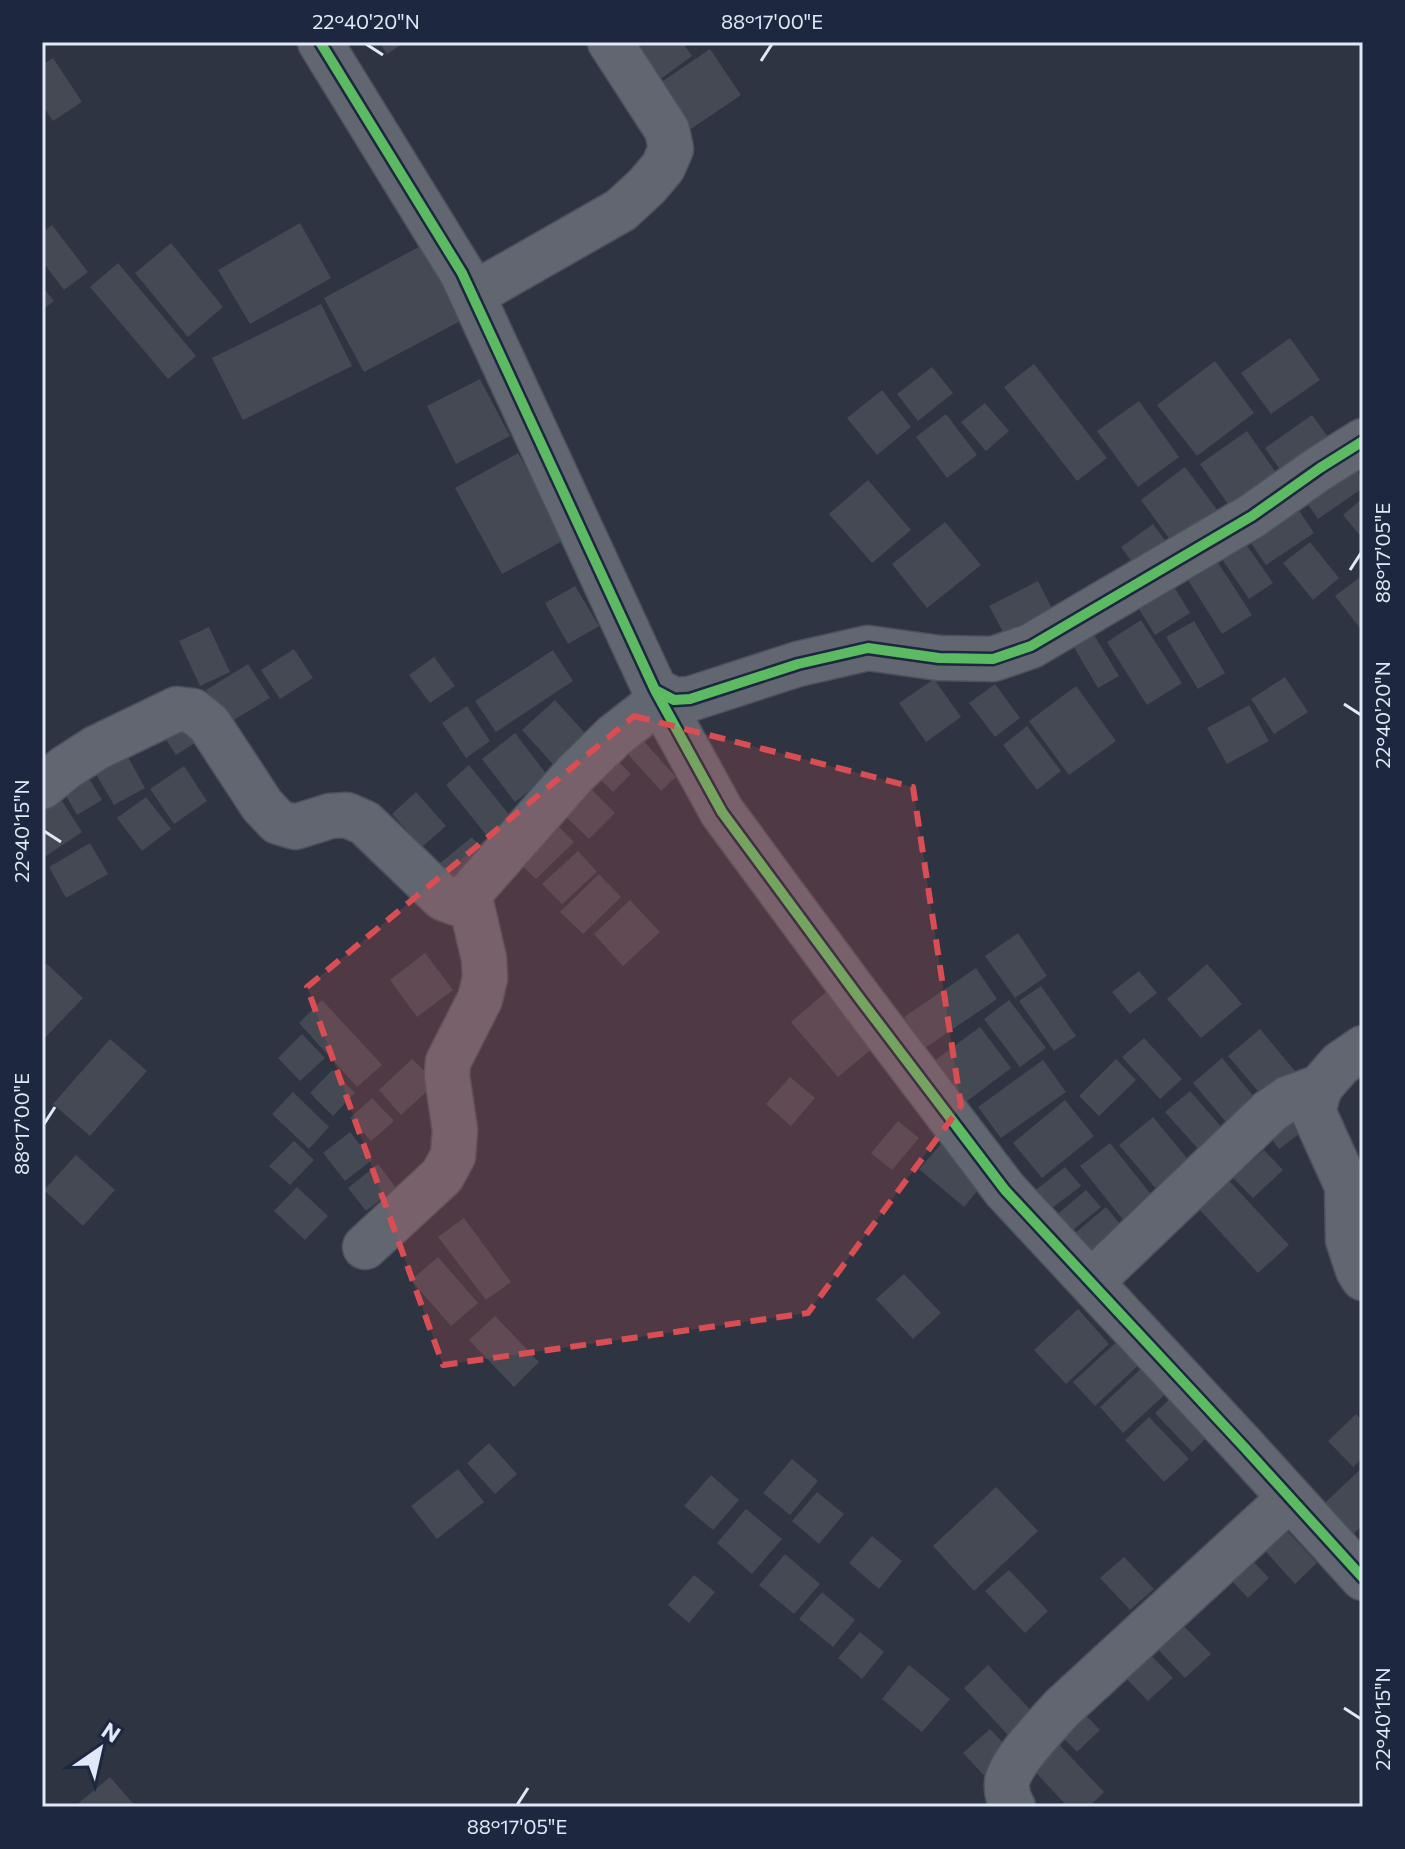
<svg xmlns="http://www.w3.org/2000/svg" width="1405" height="1849" viewBox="0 0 1405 1849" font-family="Commissioner,sans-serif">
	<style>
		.building { fill: #444954 }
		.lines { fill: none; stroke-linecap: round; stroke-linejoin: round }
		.minor-casing { stroke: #4c515e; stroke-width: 47 }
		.minor { stroke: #616671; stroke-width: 44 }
		.cycleway-casing { stroke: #1d273f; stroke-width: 15 }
		.cycleway { stroke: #5cba63; stroke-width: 10 }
		.marked { fill: #d84e52; fill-opacity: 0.2; stroke: #d84e52; stroke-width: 6; stroke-dasharray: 16 10; stroke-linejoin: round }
		.ticks { fill: none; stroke: #e1e8f8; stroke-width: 3 }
		.neatline { fill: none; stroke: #e1e8f8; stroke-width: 3 }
		.ticks-label { font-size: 20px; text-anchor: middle; fill: #e1e8f8 }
	</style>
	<rect width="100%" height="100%" fill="#2e3441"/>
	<path class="building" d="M379,42h26l-18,12z
		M624,42h58l10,14 -37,27z
		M710,49l31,46 -50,34 -31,-46z
		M53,58l29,44 -29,19 -11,-16v-40z
		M300,223l31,55 -81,46 -32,-54z
		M52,225l36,47 -24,18 -22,-29v-28z
		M171,243l52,64 -35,30 -53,-64z
		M426,243l40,75 -102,54 -40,-74z
		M118,263l78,93 -28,23 -78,-92z
		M42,286l12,15 -12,9z
		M321,304l31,62 -109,54 -31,-62z
		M1290,338l30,42 -49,34 -30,-41z
		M1215,361l39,52 -57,43 -40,-51z
		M1034,364l73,94 -30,23 -73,-94z
		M932,367l21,26 -35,28 -21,-27z
		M480,379l30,57 -54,28 -29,-58z
		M882,390l29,37 -34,28 -30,-37z
		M1139,401l40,56 -41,30 -41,-56z
		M985,403l24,28 -23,20 -25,-29z
		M946,414l31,41 -30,23 -31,-41z
		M1312,415l23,32 -48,33 -22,-32z
		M1247,431l32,46 -47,33 -32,-46z
		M518,453l48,86 -64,35 -47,-86z
		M1350,460l13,20v8l-45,31 -17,-25z
		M1185,467l39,52 -45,33 -38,-52z
		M868,480l43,50 -39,33 -43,-49z
		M1363,498v41l-20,-24z
		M1294,503l20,30 -48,32 -20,-29z
		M945,522l36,43 -54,43 -35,-44z
		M1153,524l19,26 -32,23 -19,-26z
		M1243,540l30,43 -24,16 -29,-43z
		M1310,542l29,36 -26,22 -30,-37z
		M1215,558l37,57 -30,19 -36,-57z
		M1363,575v57l-28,-36z
		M1038,581l18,36 -48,24 -19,-35z
		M1171,582l19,31 -35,22 -19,-31z
		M575,586l24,40 -31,18 -23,-41z
		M1141,620l41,63 -35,22 -40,-63z
		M1194,621l31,52 -27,16 -32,-52z
		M1086,622l33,54 -21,12 -32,-54z
		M209,627l21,45 -30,14 -21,-45z
		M294,649l19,29 -33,21 -19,-29z
		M553,650l20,31 -77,51 -21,-31z
		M434,657l21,29 -25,17 -21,-28z
		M248,664l22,34 -43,26 -21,-34z
		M1285,677l23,35 -34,22 -23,-35z
		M934,679l27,38 -35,25 -27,-39z
		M995,684l25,34 -25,19 -26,-34z
		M1076,686l40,55 -47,34 -40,-54z
		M555,700l38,42 -33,30 -38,-42z
		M1249,705l20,36 -42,23 -20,-36z
		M467,706l23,35 -24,17 -24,-35z
		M184,713l17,26 -25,16 -17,-26z
		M1027,726l34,45 -24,19 -34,-45z
		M632,728l44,49 -15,14 -44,-49z
		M515,733l33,43 -33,26 -33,-43z
		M119,741l26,47 -31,17 -27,-46z
		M605,748l26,26 -18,18 -26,-26z
		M80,763l22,37 -25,15 -21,-37z
		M469,765l42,52 -24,19 -41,-51z
		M184,766l23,35 -33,23 -24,-35z
		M584,782l31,31 -26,26 -32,-31z
		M55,790l27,42 -36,24 -4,-6v-51z
		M416,792l30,34 -24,21 -30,-33z
		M146,797l25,32 -29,22 -25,-33z
		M546,814l28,28 -38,37 -28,-27z
		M472,837l22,27 -39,32 -22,-27z
		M90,843l18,31 -42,24 -17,-31z
		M578,851l19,21 -35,32 -20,-20z
		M599,874l22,23 -38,37 -23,-22z
		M630,900l30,32 -37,34 -29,-32z
		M1018,933l29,43 -32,22 -30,-42z
		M425,953l28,37 -36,27 -27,-37z
		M47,964l36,34 -41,43v-72z
		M1207,964l35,40 -41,34 -34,-39z
		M976,968l21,31 -72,49 -21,-31z
		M1139,971l18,22 -27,21 -18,-22z
		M1041,986l35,50 -22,15 -35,-50z
		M832,987l47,56 -41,34 -47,-55z
		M322,1000l60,65 -25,22 -58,-64z
		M1009,1000l37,48 -26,19 -36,-48z
		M980,1027l31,41 -45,34 -32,-41z
		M1260,1029l40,48 -31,27 -41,-48z
		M302,1034l23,24 -25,23 -22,-23z
		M1144,1038l38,41 -22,20 -38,-42z
		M110,1039l37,32 -57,65 -37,-32z
		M1222,1058l43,52 -29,24 -43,-51z
		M412,1059l24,24 -35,32 -22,-25z
		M1116,1059l20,21 -37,36 -20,-20z
		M1043,1060l23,32 -65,46 -23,-31z
		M332,1070l23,23 -22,23 -23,-23z
		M790,1077l25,21 -24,28 -25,-22z
		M1190,1091l41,47 -24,21 -42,-47z
		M293,1092l36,35 -20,22 -37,-35z
		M372,1098l22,23 -23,20 -21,-23z
		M1065,1100l29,36 -52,42 -29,-35z
		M1287,1104l20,24 -28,21 -19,-25z
		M1153,1117l37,45 -33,28 -38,-45z
		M898,1121l21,17 -27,32 -21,-17z
		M350,1132l22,28 -27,21 -22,-28z
		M294,1141l20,19 -24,25 -21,-19z
		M942,1143l44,37 -22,27 -45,-38z
		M1110,1143l44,55 -30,23 -44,-55z
		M1264,1150l19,20 -30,28 -20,-20z
		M76,1155l39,35 -32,36 -39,-36z
		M378,1164l18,24 -30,23 -18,-23z
		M1065,1167l16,19 -38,29 -15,-19z
		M1218,1169l71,76 -31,28 -70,-76z
		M297,1187l31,29 -23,24 -31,-29z
		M1086,1190l15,17 -39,32 -14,-17z
		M1106,1207l22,27 -37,32 -23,-27z
		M464,1218l47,64 -25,18 -48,-63z
		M438,1257l40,46 -27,23 -40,-46z
		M904,1274l37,39 -28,26 -37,-40z
		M1078,1309l31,35 -43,40 -32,-34z
		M495,1316l44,46 -25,25 -45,-47z
		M1124,1335l22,23 -51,48 -22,-24z
		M1146,1364l24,26 -47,43 -23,-26z
		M1179,1390l37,39 -24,23 -37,-39z
		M1356,1414l7,8v36l-10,9 -25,-26z
		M1149,1417l40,42 -25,23 -39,-42z
		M489,1443l28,31 -22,20 -28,-31z
		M792,1459l26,22 -28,34 -27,-22z
		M1363,1467v58l-20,19 -29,-31z
		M458,1469l26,33 -47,37 -26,-33z
		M711,1475l28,25 -26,30 -29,-24z
		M996,1487l42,44 -64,60 -41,-45z
		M817,1492l27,22 -25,30 -27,-23z
		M746,1509l36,30 -30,35 -35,-31z
		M1279,1522l38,41 -22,21 -37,-41z
		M872,1536l30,25 -23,28 -30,-26z
		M785,1554l35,30 -26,30 -35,-29z
		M1246,1554l23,24 -21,20 -24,-25z
		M1124,1557l30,32 -24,21 -30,-32z
		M1009,1570l39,41 -23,22 -40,-42z
		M694,1575l21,17 -26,31 -21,-18z
		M822,1592l33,28 -22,27 -34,-28z
		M1176,1618l35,36 -26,24 -35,-37z
		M860,1632l24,20 -22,27 -24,-21z
		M1140,1644l33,34 -25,23 -33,-34z
		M909,1665l41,34 -28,33 -40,-33z
		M988,1665l56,59 -24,24 -56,-60z
		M1074,1703l26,27 -23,22 -26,-27z
		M990,1729l28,29 -27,25 -28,-30z
		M1050,1735l54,57 -15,15h-21l-44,-47z
		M110,1777l26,30h-62z"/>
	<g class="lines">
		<defs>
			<path id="minor" d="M320,42l142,231 193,417 19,10 16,-1 108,-35 70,-16 71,10 54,1 38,-13 221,-130 68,-48 43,-27
				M472,295l149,-85 26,-24 16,-19 8,-18 -4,-19 -57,-88
				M655,690l67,122 138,187 145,191 239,257 119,131
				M42,787l23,-19 31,-20 81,-39 16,2 16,13 53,81 16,17 17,5 35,-11 17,-1 18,8 78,75 13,5 13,-9 107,-121 38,-37 46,-36
				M1363,1048l-23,16 -20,23 -7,24 34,75 1,54 10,30 5,8
				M365,1247l77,-71 11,-20 2,-26 -8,-54 1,-14 32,-63 5,-21 -1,-19 -15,-65
				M1091,1282l179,-171 19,-13 31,-11
				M1013,1807c-5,-8 -7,-15 -6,-25 4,-21 40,-57 55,-74l228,-210"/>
		</defs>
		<use href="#minor" class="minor-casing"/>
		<use href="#minor" class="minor"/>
		<defs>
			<path id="cycleway" d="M320,42l142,231 193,417 19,10 16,-1 108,-35 70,-16 71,10 54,1 38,-13 221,-130 68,-48 43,-27
				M655,690l67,122 138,187 145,191 239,257 119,131"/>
		</defs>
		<use href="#cycleway" class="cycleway-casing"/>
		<use href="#cycleway" class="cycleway"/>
	</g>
	<path class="marked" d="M634,716l279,71 48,319 -153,207 -365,52 -136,-378z"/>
	<path class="ticks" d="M366,44l17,11M761,61l11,-17M1350,570l11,-17M1344,704l17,11M44,831l17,11M44,1124l11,-17M1344,1708l17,11M517,1805l11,-17"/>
	<rect width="1405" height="1849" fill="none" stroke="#1d273f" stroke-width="88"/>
	<g transform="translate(100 1749) rotate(34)" stroke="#1d273f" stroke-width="6" paint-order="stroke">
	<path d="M0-6L14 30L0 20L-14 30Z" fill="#e1e8f8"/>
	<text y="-12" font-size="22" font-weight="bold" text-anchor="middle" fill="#e1e8f8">N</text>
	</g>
	<rect x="44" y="44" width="1317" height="1761" class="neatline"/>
	<g class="ticks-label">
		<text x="366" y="29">22°40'20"N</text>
		<text x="772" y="29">88°17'00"E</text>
		<text transform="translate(1383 553) rotate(-90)" y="7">88°17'05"E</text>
		<text transform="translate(1383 715) rotate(-90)" y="7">22°40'20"N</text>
		<text transform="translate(22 831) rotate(-90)" y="7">22°40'15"N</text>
		<text transform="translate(22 1124) rotate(-90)" y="7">88°17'00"E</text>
		<text transform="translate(1383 1719) rotate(-90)" y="7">22°40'15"N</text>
		<text x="517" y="1834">88°17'05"E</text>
	</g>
</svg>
